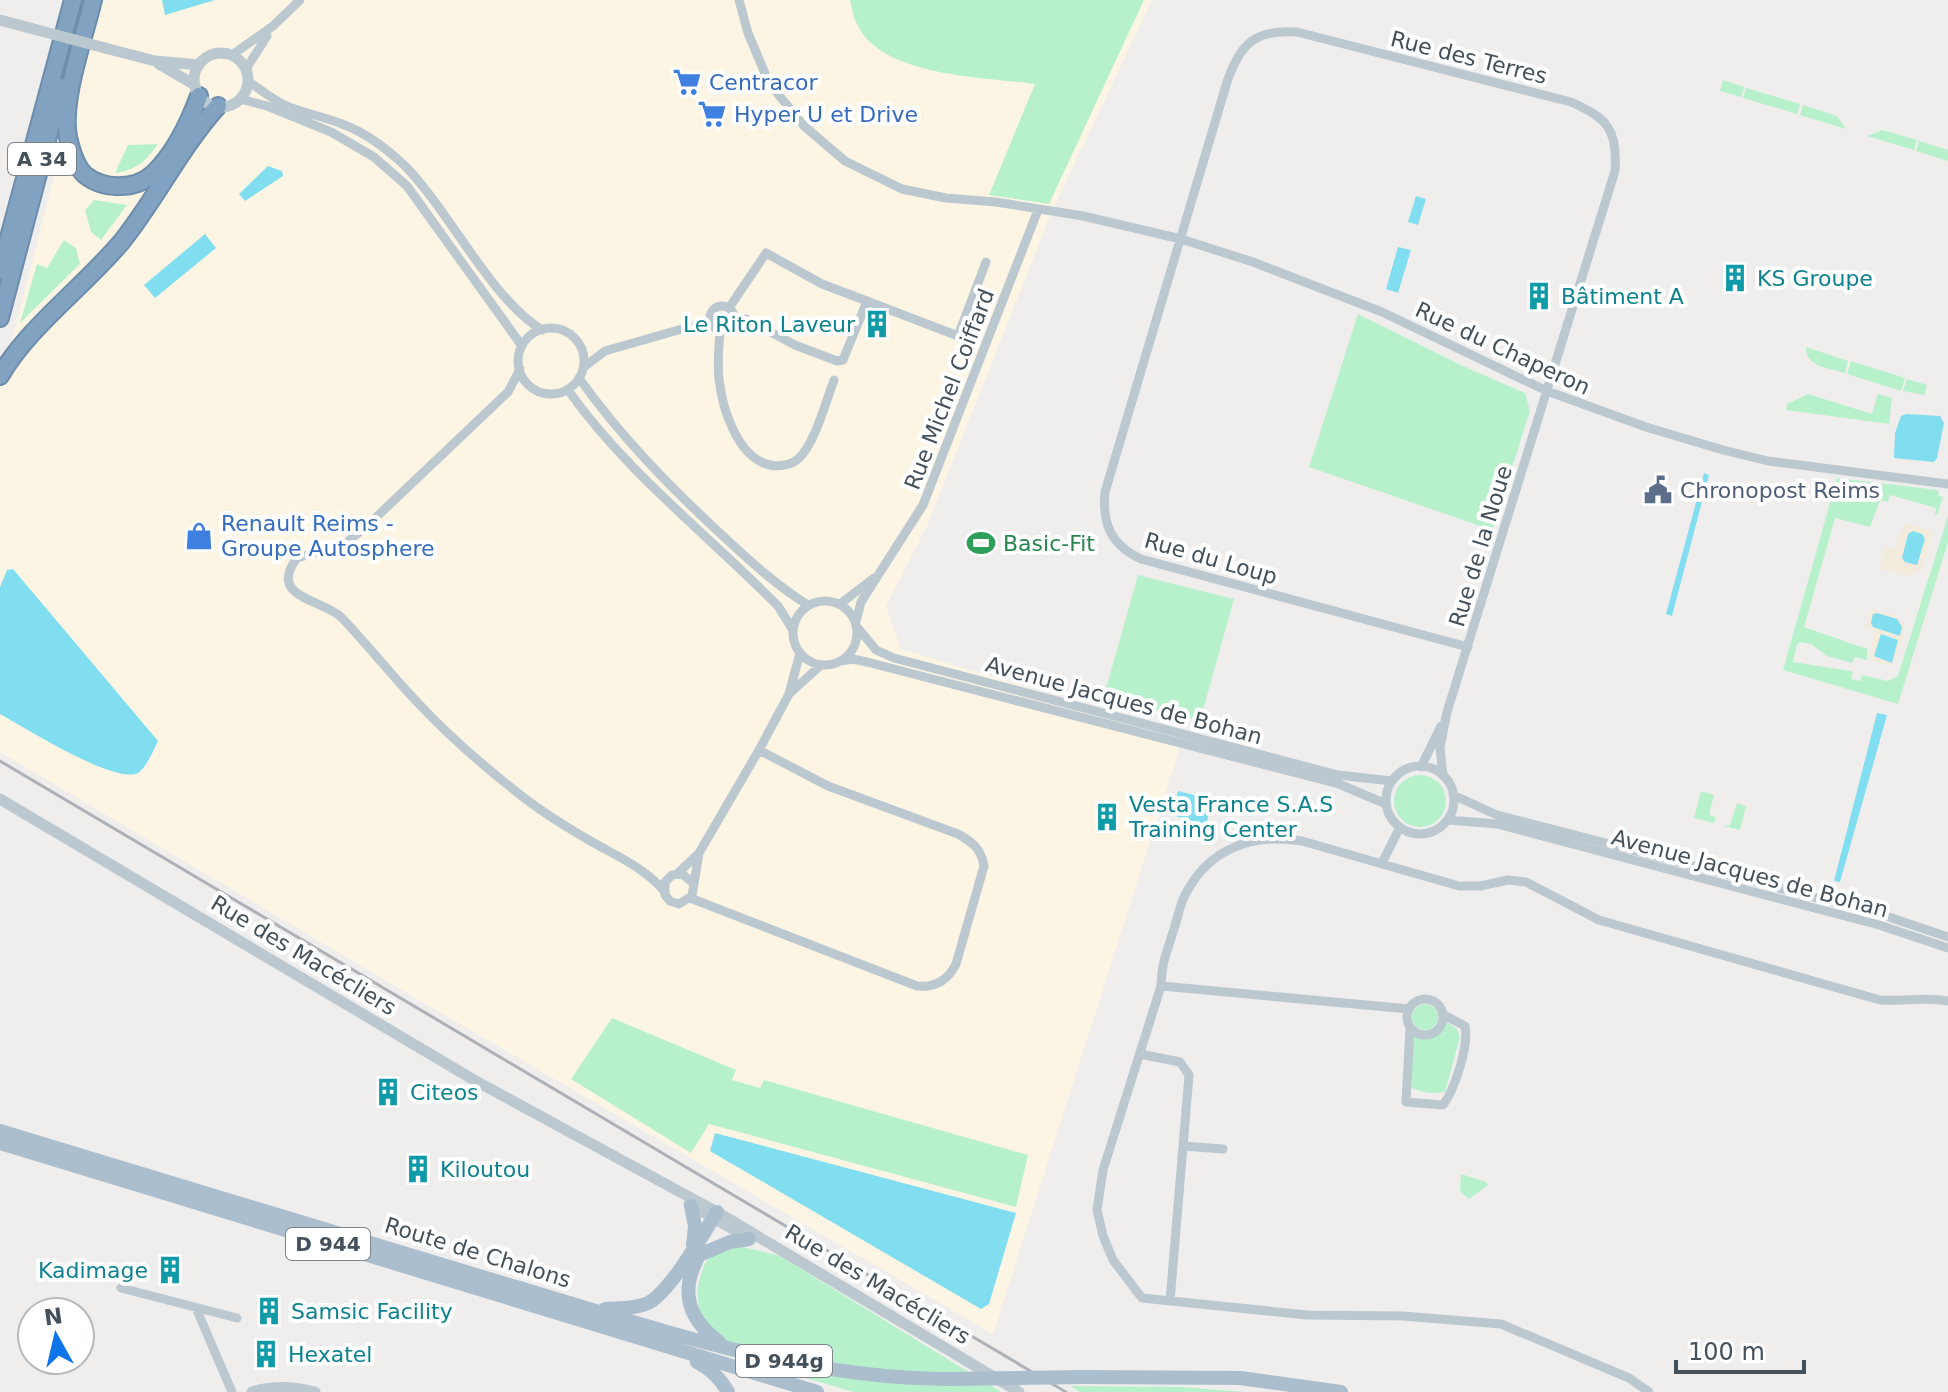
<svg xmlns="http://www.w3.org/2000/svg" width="1948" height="1392" viewBox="0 0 1948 1392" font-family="'DejaVu Sans',sans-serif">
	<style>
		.commercial { fill: #fdf5e4 }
		.green { fill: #b7f1cc }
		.sand { fill: #f3ebdc }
		.water { fill: #81def1 }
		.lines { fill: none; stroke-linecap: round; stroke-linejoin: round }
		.motorway-casing { stroke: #6c8dab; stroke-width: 20 }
		.minor { stroke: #bcc8d0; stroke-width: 9 }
		.tertiary { stroke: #bcc8d0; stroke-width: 11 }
		.primary { stroke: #aabece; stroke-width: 14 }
		.motorway { stroke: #81a2c0; stroke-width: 16 }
		.rail { stroke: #aeb2b8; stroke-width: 3 }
		.tertiary-bridge { stroke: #bcc8d0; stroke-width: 11 }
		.primary-bridge { stroke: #aabece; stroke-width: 14 }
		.labels { text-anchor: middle; stroke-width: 8; stroke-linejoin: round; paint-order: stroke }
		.shield { fill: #fff; stroke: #7c858c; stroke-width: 2 }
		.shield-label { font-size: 20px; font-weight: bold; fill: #44515b }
		.street-label { font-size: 22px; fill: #44515b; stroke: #fff }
		.shop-label { font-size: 22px; fill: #366cbe; stroke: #fff; text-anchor: start }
		.culture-label { font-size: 22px; fill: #0d838f; stroke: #fff; text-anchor: start }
		.service-label { font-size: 22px; fill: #4e5e75; stroke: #fff; text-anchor: start }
		.leisure-label { font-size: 22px; fill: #27864d; stroke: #fff; text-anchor: start }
	</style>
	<rect width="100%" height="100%" fill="#f0eded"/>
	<path class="commercial" d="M100,0h1052l-100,211 -125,315 -41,80 15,43 283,86 -191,599 -564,-328 -429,-254v-366z"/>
	<path class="green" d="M850,0h294l-95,204 -60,-9 46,-111c-50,-7 -154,-7 -178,-60 -4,-7 -5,-16 -7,-24z
		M1723,80l21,7 -3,10 -21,-6z
		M1746,88l54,16 -3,10 -54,-16z
		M1803,105l34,11 9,13 -46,-14z
		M1882,130l35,10 -3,10 -47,-14z
		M1919,141l29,9v11l-32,-10z
		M158,144c-13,18 -20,25 -43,29l13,-28z
		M94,200l33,5 -26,35 -10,-8 -6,-22z
		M64,240l12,8 4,16 -60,59 17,-59 10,4z
		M1358,314l107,53 60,26 5,18 -38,119 -183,-63z
		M1806,347l42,14 -3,12c-16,-5 -40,-6 -39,-26z
		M1851,361l54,17 -4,13 -54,-17z
		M1907,379l20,6 -3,10 -21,-4z
		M1808,394l64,20 6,-20 14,4 -3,26 -103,-14 1,-6z
		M1837,478l101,12 1,6 4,1 -6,18h-2l1,-7 -46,-13 -2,7 -8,-2 -10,27 -35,-9 -31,109 63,22v11l-12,-3 -3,6 -25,-7 -16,-12 -11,-2 -3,2 -4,18 57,9 3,1 -2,7 9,2 2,-6 26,6 10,-5 50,-160v26l-50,162 -115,-34z
		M1138,575l96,24 -34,122 -96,-25z
		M1394 801a26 26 0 1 1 52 0a26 26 0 1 1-52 0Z
		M1701,791l13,4 -5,20 7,2 -2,6 -20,-5z
		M1737,803l9,3 -6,24 -16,-4 6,-1z
		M1412 1017a13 13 0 1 1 26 0a13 13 0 1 1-26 0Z
		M612,1018l124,52 -4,10 28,8 4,-8 264,75 -12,52 -307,-83 -18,29 -120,-74z
		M1447,1022l10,7 3,8 -15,55c-14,2 -24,1 -36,-6l4,-50c16,5 26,2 34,-14z
		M1461,1174l25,8 2,3 -19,14 -9,-8z
		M739,1246l41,10 221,136h-147l-136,-39c-17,-39 -31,-54 -10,-95z
		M1070,1386l111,1 64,5h-165z"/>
	<path class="sand" d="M1905,523l28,8 -12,39 -11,6 -28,-7 -2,-3 6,-20 9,3z
		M1871,609l23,6 9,8 1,13 -11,30 -16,-3 -8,-6 6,-27 -9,-3z"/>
	<path class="water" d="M162,0h53l-50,15z
		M268,166l14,5 1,5 -38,25 -6,-7z
		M1416,196l10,3 -8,26 -10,-3z
		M205,234l11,14 -61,50 -11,-13z
		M1398,247l13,3 -13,43 -12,-4z
		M1906,414l34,2 4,7 -7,35 -3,4 -40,-4 1,-25 6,-17z
		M1704,473l5,2 -37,141 -6,-2z
		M1913,531l9,3 3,5 -8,26 -12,-3 -3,-4 6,-24z
		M13,569l145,172c-5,10 -11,26 -20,32 -23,12 -114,-46 -138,-59v-127l7,-17z
		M1877,613l20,6 5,8 -2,9 -27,-9 -2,-4 2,-9z
		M1881,634l17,6 -6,23 -18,-7z
		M1877,713l10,2 -47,167 -6,-1z
		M1178,791l35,9 -7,25 -34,-10z
		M715,1133l301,80 -27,91 -8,5 -271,-158z"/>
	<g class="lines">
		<defs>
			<path id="motorway" d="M93,0c-9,38 -32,100 -25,137 3,13 7,29 17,38 19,15 50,15 68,-1 21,-20 36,-51 46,-78
				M0,271l73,-271
				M0,318l61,-231
				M0,376c27,-48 87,-92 123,-136 34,-43 58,-93 95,-134"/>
		</defs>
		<use href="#motorway" class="motorway-casing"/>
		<path class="minor" d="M739,0l9,33 21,50 35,43 41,35 57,28 44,9 50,4 87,14 98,23 72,23 129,50 165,79 99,36 77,23 45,11 180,23
			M232,55l41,-29 27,-26
			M246,69l21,-33
			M248,81c13,9 26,20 41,26 18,7 36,10 53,17 22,8 45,25 62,41 46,46 85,132 138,165
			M240,99l27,7 64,26 43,25 33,29 115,160
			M867,301l91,35 28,-74
			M710 318a12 12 0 1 1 24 0a12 12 0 1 1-24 0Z
			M729,308l37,-55 56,31 45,17 -24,59 -6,1 -42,-16 -49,-26 -12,1
			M518 361a33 33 0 1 1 66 0a33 33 0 1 1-66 0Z
			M720,330c-1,16 -3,33 -1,49 3,28 18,79 51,86 9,2 22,0 29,-7 16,-15 27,-57 35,-78
			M584,367l21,-16 105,-30
			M520,369l-12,23 -139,132 -24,20 -48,14c-30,40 25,41 44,59 27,28 51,59 77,86 29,31 62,60 95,86 25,21 53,38 81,54 25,14 52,26 70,48
			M579,378c42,59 91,109 144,158 27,25 54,50 85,69
			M568,390c58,82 139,144 210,216l15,24
			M793 633a32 32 0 1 1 64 0a32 32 0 1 1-64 0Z
			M840,604l34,-26
			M856,622l5,-20 62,-97 115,-295
			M858,628l18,22 18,8 444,117 54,6
			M841,661l12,-2 14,3 472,122 47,20
			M789,694l32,-29
			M1386 800a34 34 0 1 1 68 0a34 34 0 1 1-68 0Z
			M1421,767l20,-41
			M1443,776l-3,-29 7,-35 168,-541c3,-42 -8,-53 -44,-69l-274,-70c-42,-3 -57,12 -70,50l-122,410c-3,32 6,53 36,67l327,88
			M1453,795l44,20 386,100 65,22
			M1448,820l49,4 382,101 69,23
			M1382,863l18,-36
			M677,874l22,-21 60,-103 30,-56 11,-41
			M692,882l-10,-8 -10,1 -7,7v13l5,6 9,3 13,-8 7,-43
			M690,898l227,88c18,2 31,-6 39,-22l28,-98c-3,-18 -12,-24 -26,-32l-130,-48 -69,-36
			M1161,986l248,23
			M1407 1017a18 18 0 1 1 36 0a18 18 0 1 1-36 0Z
			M1410,1028l-4,74 37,3c12,-16 26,-59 22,-79l-23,-12
			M1140,1054l40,8 9,13 -19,226
			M1183,1146l40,3
			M121,1288l116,30
			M196,1308l36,84
			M1649,1392l-20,-14 -128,-54 -98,-8 -96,-1 -165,-17 -29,-38 -10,-24 -6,-26 6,-40 58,-184c1,-26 5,-30 12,-54 4,-11 6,-24 11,-35 24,-49 68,-64 118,-56l157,45h21l28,-6 18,2 73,38 281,80c23,2 46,-4 68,1"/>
		<path class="tertiary" d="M0,20l30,8
			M105,48l50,13 44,4
			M194 80a27 27 0 1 1 54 0a27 27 0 1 1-54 0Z
			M159,64l36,21
			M0,799l474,281 243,132 302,180
			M689,1204l61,35
			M252,1392c22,-7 42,-5 63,0"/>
		<path class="primary" d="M0,1131c169,52 339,103 509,154 143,42 290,94 441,94
			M0,1143l817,249
			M691,1206l4,20 -2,19
			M702,1250c-22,36 -18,66 17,92
			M699,1255l31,-13 19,-3
			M605,1309c14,-1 30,0 43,-6 22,-11 55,-69 69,-91
			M697,1362c14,7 23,16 31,30
			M1084,1377l156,1 101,14"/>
		<use href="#motorway" class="motorway"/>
		<path class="rail" d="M0,761l1066,631"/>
		<path class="tertiary-bridge" d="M30,28l75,20"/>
		<path class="primary-bridge" d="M950,1379l134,-2"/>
	</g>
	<defs>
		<symbol id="supermarket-bare" viewBox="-9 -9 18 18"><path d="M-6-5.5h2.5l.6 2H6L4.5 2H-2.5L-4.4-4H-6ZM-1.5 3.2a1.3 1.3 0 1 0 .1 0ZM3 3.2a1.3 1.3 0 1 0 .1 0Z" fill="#3f7fe0" stroke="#fff" stroke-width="2.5" paint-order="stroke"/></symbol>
		<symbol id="building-bare" viewBox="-9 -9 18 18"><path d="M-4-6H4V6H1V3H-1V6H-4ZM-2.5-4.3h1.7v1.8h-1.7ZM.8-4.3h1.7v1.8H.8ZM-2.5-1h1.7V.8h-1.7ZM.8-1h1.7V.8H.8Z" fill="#0f9aa8" stroke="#fff" stroke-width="2.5" paint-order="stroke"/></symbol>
		<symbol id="civic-bare" viewBox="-9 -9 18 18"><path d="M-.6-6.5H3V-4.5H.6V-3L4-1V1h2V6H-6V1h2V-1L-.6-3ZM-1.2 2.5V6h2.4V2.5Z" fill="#5c6f8a" stroke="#fff" stroke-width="2.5" paint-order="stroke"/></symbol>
		<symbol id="shop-bare" viewBox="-9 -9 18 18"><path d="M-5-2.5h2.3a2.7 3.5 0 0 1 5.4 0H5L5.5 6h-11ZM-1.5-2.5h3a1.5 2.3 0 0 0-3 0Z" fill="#3f7fe0" stroke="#fff" stroke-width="2.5" paint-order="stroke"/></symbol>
		<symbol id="stadium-bare" viewBox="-9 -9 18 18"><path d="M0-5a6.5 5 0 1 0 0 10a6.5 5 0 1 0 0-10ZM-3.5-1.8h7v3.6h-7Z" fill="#2e9e5b" stroke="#fff" stroke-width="2.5" paint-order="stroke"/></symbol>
	</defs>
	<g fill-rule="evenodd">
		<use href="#supermarket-bare" x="667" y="62" width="40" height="40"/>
		<use href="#supermarket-bare" x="692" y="94" width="40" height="40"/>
		<use href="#building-bare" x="1715" y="258" width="40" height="40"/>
		<use href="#building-bare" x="1519" y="276" width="40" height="40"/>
		<use href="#building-bare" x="857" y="304" width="40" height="40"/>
		<use href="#civic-bare" x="1638" y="470" width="40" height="40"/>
		<use href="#shop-bare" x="179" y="516" width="40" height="40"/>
		<use href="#stadium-bare" x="961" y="523" width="40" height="40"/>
		<use href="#building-bare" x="1087" y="797" width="40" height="40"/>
		<use href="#building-bare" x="368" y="1072" width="40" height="40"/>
		<use href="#building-bare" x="398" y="1149" width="40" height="40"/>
		<use href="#building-bare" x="150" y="1250" width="40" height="40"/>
		<use href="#building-bare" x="249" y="1291" width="40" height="40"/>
		<use href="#building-bare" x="246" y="1334" width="40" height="40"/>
	</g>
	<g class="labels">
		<g class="shield">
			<rect x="8" y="143" width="68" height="32" rx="6"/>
			<rect x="286" y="1228" width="84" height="32" rx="6"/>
			<rect x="736" y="1345" width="96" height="32" rx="6"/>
		</g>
		<g class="shield-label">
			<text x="42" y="166">A 34</text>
			<text x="328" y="1251">D 944</text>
			<text x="784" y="1368">D 944g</text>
		</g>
		<g class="street-label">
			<text transform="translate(1469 57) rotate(14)" y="8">Rue des Terres</text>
			<text transform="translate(1503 348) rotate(25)" y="8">Rue du Chaperon</text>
			<text transform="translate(949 389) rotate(-69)" y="8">Rue Michel Coiffard</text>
			<text transform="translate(1480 546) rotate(-73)" y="8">Rue de la Noue</text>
			<text transform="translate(1211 558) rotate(16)" y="8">Rue du Loup</text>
			<text transform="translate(1124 700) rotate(15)" y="8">Avenue Jacques de Bohan</text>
			<text transform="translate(1750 873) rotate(15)" y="8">Avenue Jacques de Bohan</text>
			<text transform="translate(304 955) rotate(31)" y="8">Rue des Macécliers</text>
			<text transform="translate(478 1252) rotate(17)" y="8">Route de Chalons</text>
			<text transform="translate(878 1284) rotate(31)" y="8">Rue des Macécliers</text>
		</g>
		<g class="shop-label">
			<text x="709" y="90">Centracor</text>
			<text x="734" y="122">Hyper U et Drive</text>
			<text x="221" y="531">Renault Reims -<tspan x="221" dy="25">Groupe Autosphere</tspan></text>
		</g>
		<g class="culture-label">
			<text x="1757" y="286">KS Groupe</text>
			<text x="1561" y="304">Bâtiment A</text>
			<text x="855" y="332" text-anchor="end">Le Riton Laveur</text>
			<text x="1129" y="812">Vesta France S.A.S<tspan x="1129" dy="25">Training Center</tspan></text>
			<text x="410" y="1100">Citeos</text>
			<text x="440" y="1177">Kiloutou</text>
			<text x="148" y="1278" text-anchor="end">Kadimage</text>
			<text x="291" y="1319">Samsic Facility</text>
			<text x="288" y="1362">Hexatel</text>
		</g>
		<g class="service-label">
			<text x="1680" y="498">Chronopost Reims</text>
		</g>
		<g class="leisure-label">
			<text x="1003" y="551">Basic-Fit</text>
		</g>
	</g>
	<g transform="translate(56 1336) rotate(352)"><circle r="38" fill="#ffffff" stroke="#b4b9bd" stroke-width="2"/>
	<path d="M0-6L14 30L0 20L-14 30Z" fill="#0d75e9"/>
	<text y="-12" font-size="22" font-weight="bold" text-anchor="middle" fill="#44515b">N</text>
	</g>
	<path d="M1676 1360v12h128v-12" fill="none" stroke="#44515b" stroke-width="4"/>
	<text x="1688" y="1360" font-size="24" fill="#44515b" stroke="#ffffff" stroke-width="6" paint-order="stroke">100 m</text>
</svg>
